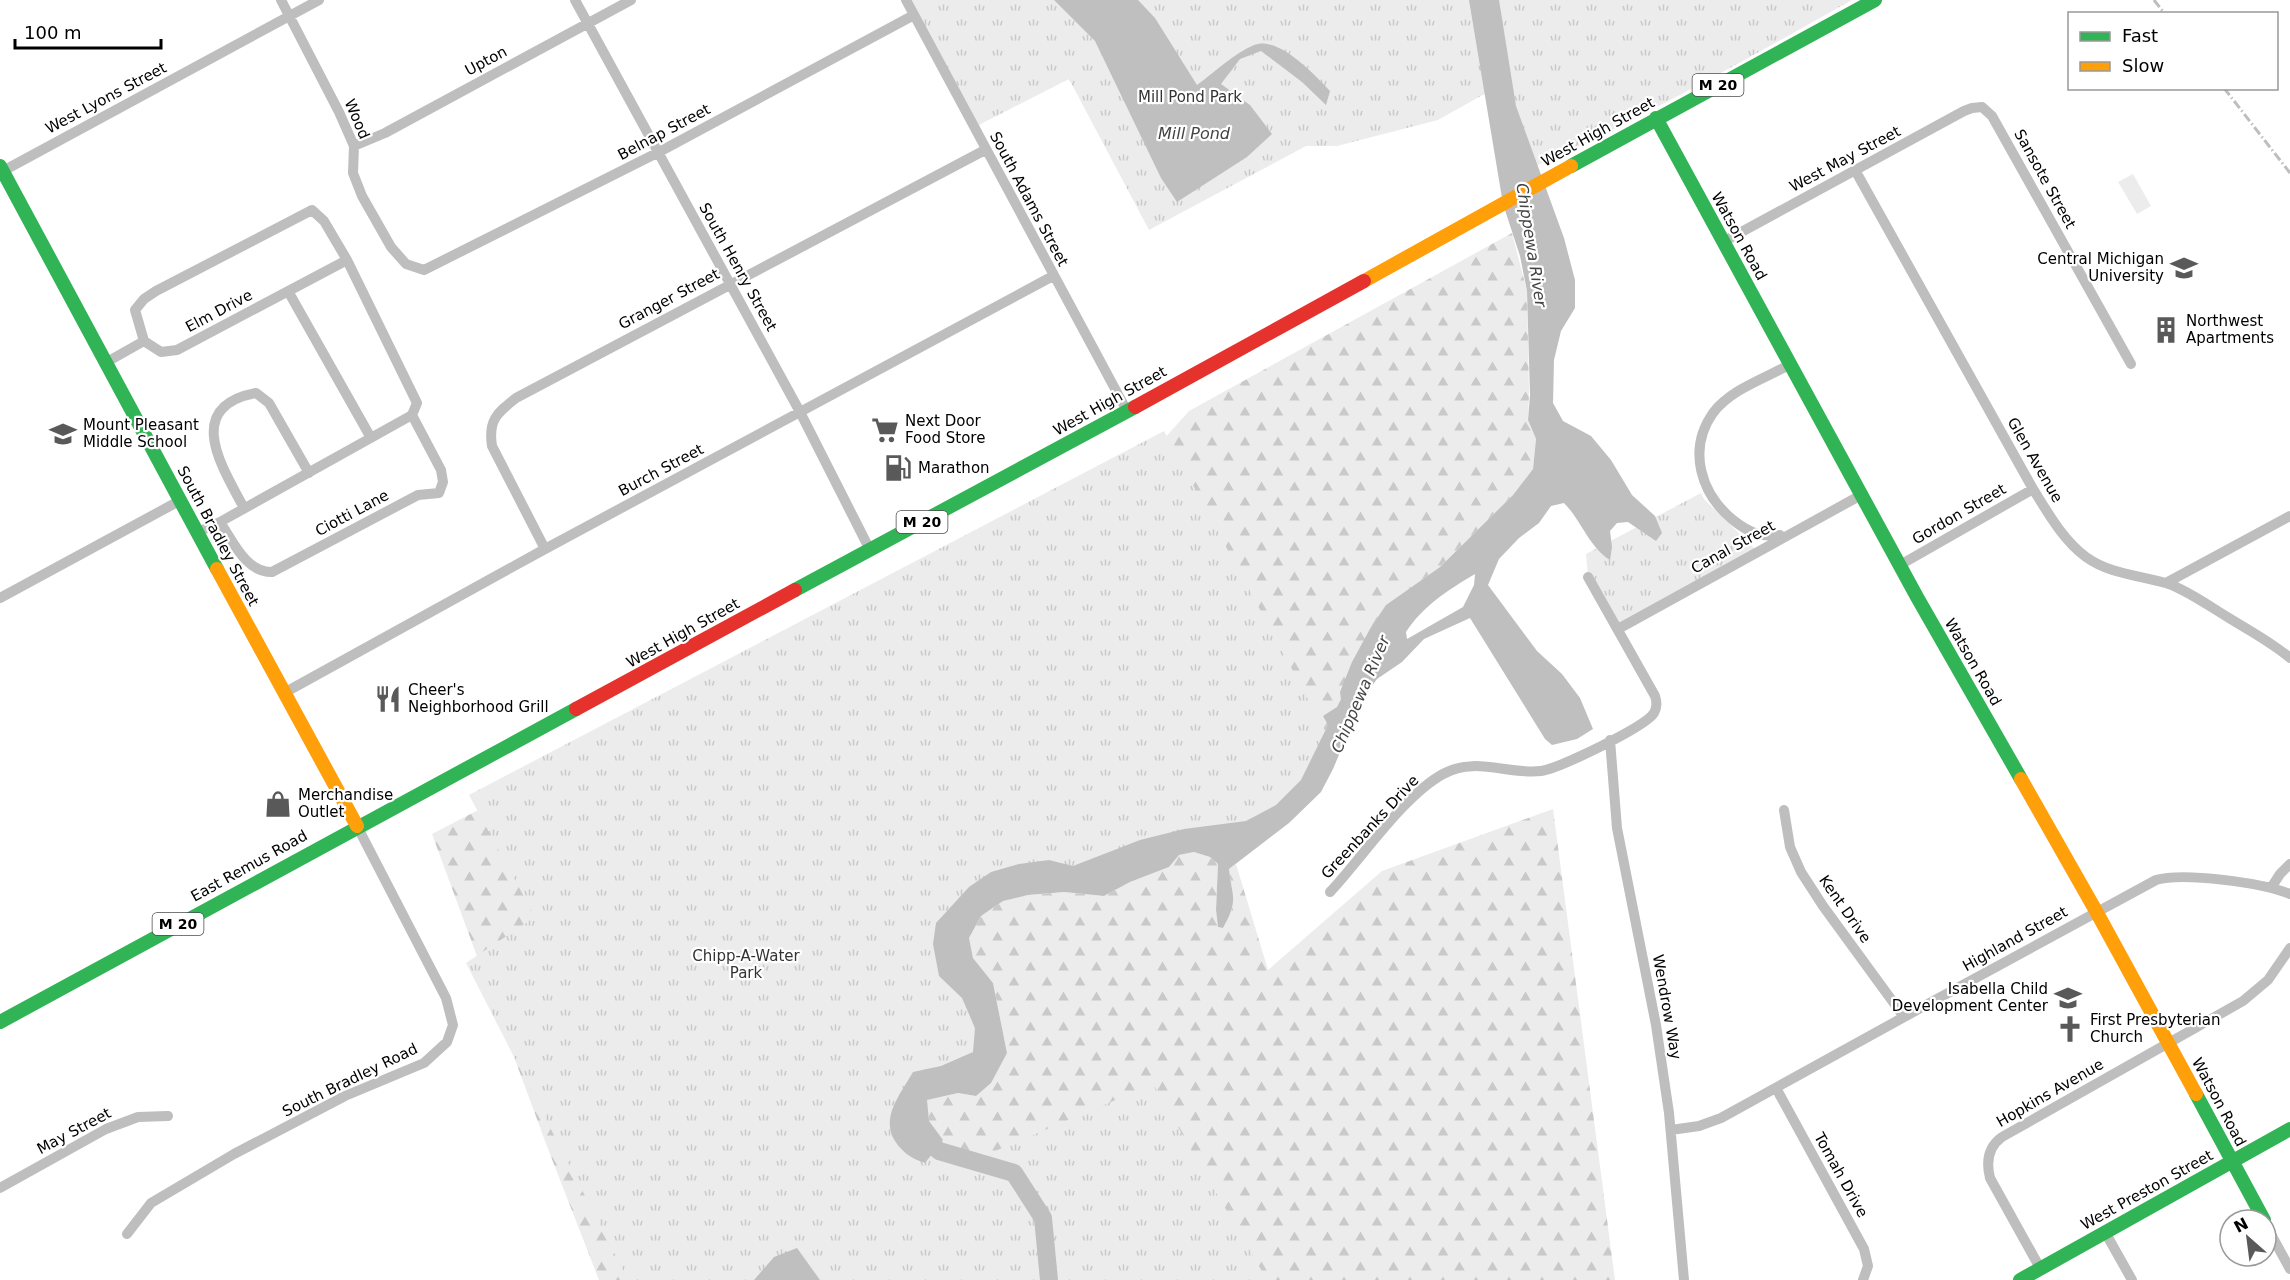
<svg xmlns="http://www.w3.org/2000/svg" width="2290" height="1280" viewBox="0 0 2290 1280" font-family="'DejaVu Sans',sans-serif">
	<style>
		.grass { fill: #ececec }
		.forest { fill: url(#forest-firs) }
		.park { fill: url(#park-tufts) }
		.water { fill: #bfbfbf; fill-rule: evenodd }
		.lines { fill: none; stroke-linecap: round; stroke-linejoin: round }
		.river { stroke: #bfbfbf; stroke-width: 18 }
		.street { stroke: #bebebe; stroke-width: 10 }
		.fast { stroke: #30b455; stroke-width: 14 }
		.slow { stroke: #ff9f0a; stroke-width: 14 }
		.jam { stroke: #e5322d; stroke-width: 14 }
		.rail { stroke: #bebebe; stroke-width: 3; stroke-dasharray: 9 3 1.5 3; stroke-linecap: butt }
		.labels { text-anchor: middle; stroke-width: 4.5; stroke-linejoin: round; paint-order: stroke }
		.shield { fill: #fff; stroke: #4c4c4c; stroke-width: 1.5 }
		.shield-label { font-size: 14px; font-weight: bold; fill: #000 }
		.street-label { font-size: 15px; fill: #000; stroke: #fff }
		.park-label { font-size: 15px; fill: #333; stroke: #fff }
		.poi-label { font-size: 15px; fill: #000; stroke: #fff; text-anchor: start }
		.water-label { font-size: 16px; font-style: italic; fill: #444; stroke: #fff }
	</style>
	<defs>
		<pattern id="forest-firs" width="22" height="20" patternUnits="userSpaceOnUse" patternTransform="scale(1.5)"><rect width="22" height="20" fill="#ececec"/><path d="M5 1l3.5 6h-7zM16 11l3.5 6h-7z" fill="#c9c9c9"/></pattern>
		<pattern id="park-tufts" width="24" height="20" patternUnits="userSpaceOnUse" patternTransform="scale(1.5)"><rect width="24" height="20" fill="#ececec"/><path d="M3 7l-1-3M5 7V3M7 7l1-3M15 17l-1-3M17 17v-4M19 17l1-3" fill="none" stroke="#c9c9c9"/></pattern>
	</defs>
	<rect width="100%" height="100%" fill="#fff"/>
	<path class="grass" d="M2133,174l18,32 -14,8 -19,-32z"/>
	<path class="forest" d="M1512,233l15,58 2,102 -1,27 8,19 -3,30 -20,26 -73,72 -54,38 -15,22 -30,72 -4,8 -8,7v11l-7,10 -202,-247 69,-77z
		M638,727l275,345 16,49 -3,-21 32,-7 18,3 31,-43 -14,-70 -20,-25 -4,-20 12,-22 22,-15 25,-6 36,-3 40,4 26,-14 39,-15 10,-12 15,-3 16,5 8,7 -2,46 2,17 5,1c16,-28 9,-31 6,-59l7,-5 32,106 114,-99 171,-62 62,471h-1016l-51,-131 -116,-315z"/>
	<path class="park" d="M906,0h946c-109,61 -217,123 -332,173l-16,-90 -66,37 -101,26h-31l-157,84 -80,-151 -96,49z
		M1164,431l173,322 -43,61 -309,77 -25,52 34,91 -83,70 4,24 24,23 35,9 179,-76 114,196h-639l-162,-317 69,-46 -66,-122z
		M1701,493l3,6 53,52 -139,78 -30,-52 -2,-23z"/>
	<path class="water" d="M1054,0h84l17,18 42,67c18,-13 36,-31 57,-40 24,-10 61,30 76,46l-4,14 -24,-23 -41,-31 -21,8 -19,25 29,21 22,29 -25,23 -70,45 -16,-24 -66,-137z
		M1469,0h30l17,106 48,132 11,42v28l-14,23 -7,29 -1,43 10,18 28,15 20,24 21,35 23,21 7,17 -6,8 -28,-19 -11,1 -7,8 2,16 -2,13c-21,-13 -29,-40 -46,-57l-13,3 -12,17 -20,15 -20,21 -11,26 49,66 25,23 18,24 13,31 -16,10 -25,6 -7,-6 -75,-121 -46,21 -22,23 -25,17 -15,21 -29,69 -12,23 -32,31 -60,46c3,28 10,31 -6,59l-5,-1 -2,-17 2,-46 -8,-7 -16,-5 -15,3 -10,12 -39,15 -26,14 -40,-4 -36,3 -25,6 -22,15 -12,22 4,20 20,25 14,70 -16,30 -15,13 -18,-3 -31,7 2,21 14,19 -18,23c-13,-4 -23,-11 -30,-22 -15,-23 6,-48 18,-69l28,-6 32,-14 2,-24 -13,-30 -23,-22 -6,-32 3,-21 33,-36 22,-15 28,-8 30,-4 24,6 67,-26 44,-11 62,-8 30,-16 25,-25 27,-55 -5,-9 14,-9 4,-8 -1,-7 12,-30 19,-35 15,-22 54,-38 73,-72 20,-26 3,-30 -8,-19 2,-25 -3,-104 -7,-35 -17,-52zM1475,574l-1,11 -11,22 -56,32 -1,-7c17,-26 42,-42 69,-58z
		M797,1248l23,32h-66l20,-23z"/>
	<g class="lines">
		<path class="river" d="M920,1133l19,18 75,22 29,45 6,62"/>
		<path class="street" d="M281,0l58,112 15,34 -1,27 9,23 29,51 15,17 18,6 235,-118 255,-137
			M575,0l225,412 70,138
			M906,0l221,411
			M354,146l31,-13 246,-133
			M1855,170l178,319c15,24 30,51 53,68 25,18 55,18 83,27 21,8 40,22 60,34 21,13 42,24 61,40
			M3,171l316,-171
			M1723,242l241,-131 8,-3 10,-1 10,9 139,248
			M288,291l83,147
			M144,341l-9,-31 9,-11 12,-8 156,-81 12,11 23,39 70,143 -5,12 -192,107 -22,10
			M105,363l39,-22 17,11 16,-2 170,-90
			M244,508c-22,-41 -61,-101 12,-115l13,10 40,70
			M220,522c13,19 26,51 52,50l146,-77 21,-2 4,-11 -2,-12 -29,-55
			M1780,535c-18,3 -32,-3 -47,-15 -32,-26 -46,-70 -20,-107 18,-24 53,-35 78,-49
			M545,549l-53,-103c-4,-26 5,-33 24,-48l469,-248
			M1900,565l133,-76
			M2166,583l124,-67
			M0,598l181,-98
			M1618,629l245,-135
			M284,693l261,-144 508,-273
			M1610,740l7,88 39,197 13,88 15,167
			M1784,810l6,37 11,25 22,34 81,111
			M2271,888l9,-14 10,-10
			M1330,892c32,-34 73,-96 113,-118 33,-18 64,1 98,-3 17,-2 104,-44 113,-58 3,-5 3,-11 1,-17l-67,-119
			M1776,1088l88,161 4,17 -5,14
			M1671,1130l28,-4 22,-8 183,-101 252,-137c28,-8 107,3 134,14
			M0,1188l106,-59 32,-12 30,-1
			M2266,1225l24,44
			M2105,1232l27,48
			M127,1234l24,-31 83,-49 111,-58 79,-33 23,-21 6,-17 -7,-27 -89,-172
			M2040,1268l-50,-90c-4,-16 -2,-31 12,-41l241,-136 25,-21 22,-32"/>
		<path class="fast" d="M1656,118l261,479 104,182
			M0,166l217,403
			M1571,166l304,-166
			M795,590l340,-183
			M0,1022l576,-313
			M2196,1094l68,126
			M2020,1280l270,-151"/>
		<path class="slow" d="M1364,281l207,-115
			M217,569l140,257
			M2021,779l75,132 100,183"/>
		<path class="jam" d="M1135,407l229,-126
			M576,709l219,-119"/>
		<path class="rail" d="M2154,0l11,14
			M2224,88l66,85"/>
	</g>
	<defs>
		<symbol id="university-bare" viewBox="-9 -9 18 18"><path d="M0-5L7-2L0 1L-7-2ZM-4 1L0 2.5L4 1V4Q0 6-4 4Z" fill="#595959" stroke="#fff" stroke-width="2.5" paint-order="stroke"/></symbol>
		<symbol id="building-bare" viewBox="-9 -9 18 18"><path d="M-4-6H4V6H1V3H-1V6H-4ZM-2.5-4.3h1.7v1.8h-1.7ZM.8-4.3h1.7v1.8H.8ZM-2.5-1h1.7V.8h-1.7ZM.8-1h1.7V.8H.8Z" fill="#595959" stroke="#fff" stroke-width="2.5" paint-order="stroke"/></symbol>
		<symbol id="supermarket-bare" viewBox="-9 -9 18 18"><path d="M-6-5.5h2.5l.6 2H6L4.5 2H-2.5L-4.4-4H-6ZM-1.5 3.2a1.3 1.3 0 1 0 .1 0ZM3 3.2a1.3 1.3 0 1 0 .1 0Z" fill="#595959" stroke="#fff" stroke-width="2.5" paint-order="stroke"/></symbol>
		<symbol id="school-bare" viewBox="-9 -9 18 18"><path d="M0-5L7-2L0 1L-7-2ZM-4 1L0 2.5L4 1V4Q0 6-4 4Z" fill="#595959" stroke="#fff" stroke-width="2.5" paint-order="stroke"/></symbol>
		<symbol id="fuel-bare" viewBox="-9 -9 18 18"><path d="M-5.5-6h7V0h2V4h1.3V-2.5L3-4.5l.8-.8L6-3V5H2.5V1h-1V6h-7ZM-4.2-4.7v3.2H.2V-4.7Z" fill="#595959" stroke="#fff" stroke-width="2.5" paint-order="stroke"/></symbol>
		<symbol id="restaurant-bare" viewBox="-9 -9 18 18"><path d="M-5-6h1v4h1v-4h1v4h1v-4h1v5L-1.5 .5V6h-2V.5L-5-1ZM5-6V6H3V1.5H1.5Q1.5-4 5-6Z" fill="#595959" stroke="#fff" stroke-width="2.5" paint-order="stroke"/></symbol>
		<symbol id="shop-bare" viewBox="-9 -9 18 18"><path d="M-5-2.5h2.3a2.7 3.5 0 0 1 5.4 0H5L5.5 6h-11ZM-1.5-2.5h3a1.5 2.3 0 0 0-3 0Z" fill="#595959" stroke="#fff" stroke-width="2.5" paint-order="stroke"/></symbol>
		<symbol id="church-bare" viewBox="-9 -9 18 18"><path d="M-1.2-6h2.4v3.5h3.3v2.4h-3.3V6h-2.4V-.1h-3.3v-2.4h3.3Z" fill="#595959" stroke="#fff" stroke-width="2.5" paint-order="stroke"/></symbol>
	</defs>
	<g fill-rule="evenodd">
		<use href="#university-bare" x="2165" y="249" width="38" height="38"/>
		<use href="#building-bare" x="2147" y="311" width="38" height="38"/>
		<use href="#supermarket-bare" x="866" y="411" width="38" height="38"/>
		<use href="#school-bare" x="44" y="415" width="38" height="38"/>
		<use href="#fuel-bare" x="879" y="449" width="38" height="38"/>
		<use href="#restaurant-bare" x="369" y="680" width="38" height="38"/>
		<use href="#shop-bare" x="259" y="785" width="38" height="38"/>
		<use href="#school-bare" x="2049" y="979" width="38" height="38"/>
		<use href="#church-bare" x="2051" y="1010" width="38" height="38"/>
	</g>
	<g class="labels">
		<g class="shield">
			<rect x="1692.5" y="74" width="51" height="22" rx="4.5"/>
			<rect x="896.5" y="511" width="51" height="22" rx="4.5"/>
			<rect x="152.5" y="913" width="51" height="22" rx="4.5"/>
		</g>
		<g class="shield-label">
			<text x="1718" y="90">M 20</text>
			<text x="922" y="527">M 20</text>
			<text x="178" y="929">M 20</text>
		</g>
		<g class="street-label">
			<text transform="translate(486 61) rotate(-28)" y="5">Upton</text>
			<text transform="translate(106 98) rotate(-28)" y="5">West Lyons Street</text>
			<text transform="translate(357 119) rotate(67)" y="5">Wood</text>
			<text transform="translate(664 132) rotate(-28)" y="5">Belnap Street</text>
			<text transform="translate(1598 132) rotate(-29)" y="5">West High Street</text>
			<text transform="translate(1845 159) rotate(-28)" y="5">West May Street</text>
			<text transform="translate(2045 179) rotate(61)" y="5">Sansote Street</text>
			<text transform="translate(1029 199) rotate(62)" y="5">South Adams Street</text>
			<text transform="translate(1739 236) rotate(61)" y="5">Watson Road</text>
			<text transform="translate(738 267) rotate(61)" y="5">South Henry Street</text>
			<text transform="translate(669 299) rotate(-28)" y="5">Granger Street</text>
			<text transform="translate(219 311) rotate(-28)" y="5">Elm Drive</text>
			<text transform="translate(1110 401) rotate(-29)" y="5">West High Street</text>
			<text transform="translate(2035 460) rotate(60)" y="5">Glen Avenue</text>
			<text transform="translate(661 470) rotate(-28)" y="5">Burch Street</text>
			<text transform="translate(352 513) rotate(-28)" y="5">Ciotti Lane</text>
			<text transform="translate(1959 514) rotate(-30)" y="5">Gordon Street</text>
			<text transform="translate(218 536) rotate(62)" y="5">South Bradley Street</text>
			<text transform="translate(1733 547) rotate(-29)" y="5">Canal Street</text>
			<text transform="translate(683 633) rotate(-29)" y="5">West High Street</text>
			<text transform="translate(1973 662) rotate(60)" y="5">Watson Road</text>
			<text transform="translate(1370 827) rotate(-47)" y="5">Greenbanks Drive</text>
			<text transform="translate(249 866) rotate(-29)" y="5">East Remus Road</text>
			<text transform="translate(1845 909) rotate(55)" y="5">Kent Drive</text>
			<text transform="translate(2015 939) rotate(-29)" y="5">Highland Street</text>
			<text transform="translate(1667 1007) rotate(80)" y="5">Wendrow Way</text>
			<text transform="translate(350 1080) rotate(-26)" y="5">South Bradley Road</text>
			<text transform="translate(2050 1093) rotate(-30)" y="5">Hopkins Avenue</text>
			<text transform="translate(2219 1102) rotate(62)" y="5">Watson Road</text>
			<text transform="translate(74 1131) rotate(-28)" y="5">May Street</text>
			<text transform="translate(1841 1175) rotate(61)" y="5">Tomah Drive</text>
			<text transform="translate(2147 1190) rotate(-29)" y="5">West Preston Street</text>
		</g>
		<g class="park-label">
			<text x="1190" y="102">Mill Pond Park</text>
			<text x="746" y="961">Chipp-A-Water<tspan x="746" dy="17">Park</tspan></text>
		</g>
		<g class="poi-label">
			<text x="2164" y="264" text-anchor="end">Central Michigan<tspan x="2164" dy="17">University</tspan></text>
			<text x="2186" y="326">Northwest<tspan x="2186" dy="17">Apartments</tspan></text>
			<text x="905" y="426">Next Door<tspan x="905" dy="17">Food Store</tspan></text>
			<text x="83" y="430">Mount Pleasant<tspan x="83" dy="17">Middle School</tspan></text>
			<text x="918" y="473">Marathon</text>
			<text x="408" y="695">Cheer's<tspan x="408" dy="17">Neighborhood Grill</tspan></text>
			<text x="298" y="800">Merchandise<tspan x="298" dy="17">Outlet</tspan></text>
			<text x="2048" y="994" text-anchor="end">Isabella Child<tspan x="2048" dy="17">Development Center</tspan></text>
			<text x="2090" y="1025">First Presbyterian<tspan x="2090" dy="17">Church</tspan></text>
		</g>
		<g class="water-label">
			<text x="1194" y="139">Mill Pond</text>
			<text transform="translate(1532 245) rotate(81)" y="6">Chippewa River</text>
			<text transform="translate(1360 694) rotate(-67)" y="6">Chippewa River</text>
		</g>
	</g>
	<rect x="2068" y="12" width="210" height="78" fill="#ffffff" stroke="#999999" stroke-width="1.5"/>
	<rect x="2080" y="32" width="30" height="9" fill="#30b455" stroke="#999999" stroke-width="1.5"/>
	<text x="2122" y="42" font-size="18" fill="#000000">Fast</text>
	<rect x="2080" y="62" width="30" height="9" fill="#ff9f0a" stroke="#999999" stroke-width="1.5"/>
	<text x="2122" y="72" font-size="18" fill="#000000">Slow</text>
	<g transform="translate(2248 1238) rotate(332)"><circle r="28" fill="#ffffff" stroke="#999999" stroke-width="1.5"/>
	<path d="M0-4.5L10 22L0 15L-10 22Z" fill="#595959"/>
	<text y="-9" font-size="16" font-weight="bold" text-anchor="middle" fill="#000000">N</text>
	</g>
	<path d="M15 39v9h146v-9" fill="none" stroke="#000000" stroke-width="3"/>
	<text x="24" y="39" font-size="18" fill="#000000" stroke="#ffffff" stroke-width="4.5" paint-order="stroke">100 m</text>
</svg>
